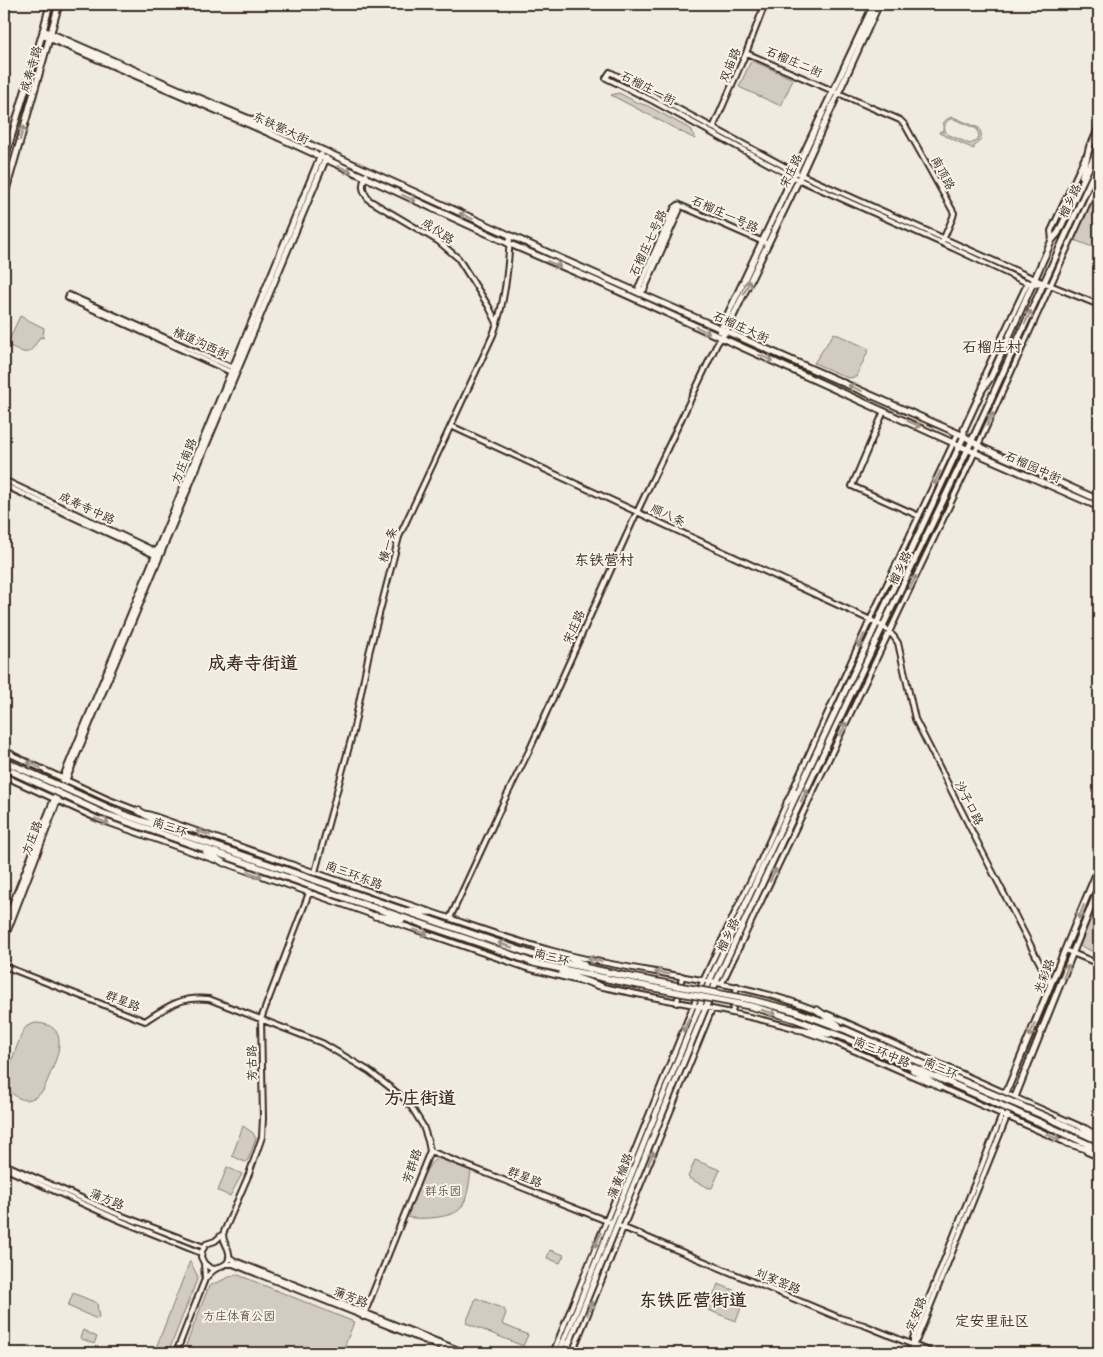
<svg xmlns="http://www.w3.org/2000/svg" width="1103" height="1357" viewBox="0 0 1103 1357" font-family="Kalam,'LXGW WenKai TC',sans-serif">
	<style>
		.green { fill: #d1cbc0; stroke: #867a6f; fill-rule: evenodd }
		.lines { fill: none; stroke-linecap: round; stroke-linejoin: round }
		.minor-casing { stroke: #3b2a1e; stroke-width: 8 }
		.major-casing { stroke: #3b2a1e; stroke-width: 9 }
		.highway-casing { stroke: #3b2a1e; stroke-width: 9 }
		.minor { stroke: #f7f3e8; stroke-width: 4 }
		.major { stroke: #f7f3e8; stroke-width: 5 }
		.highway { stroke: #f7f3e8; stroke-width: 5.5 }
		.highway-bridge-casing { stroke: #3b2a1e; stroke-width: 9; stroke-linecap: butt }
		.highway-bridge { stroke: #f7f3e8; stroke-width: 5.5 }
		.oneway { stroke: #998e83 }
		.labels { text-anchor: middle; stroke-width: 4; stroke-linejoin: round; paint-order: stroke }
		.street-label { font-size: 12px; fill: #3b2a1e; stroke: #f7f3e8 }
		.park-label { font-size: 12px; fill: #605246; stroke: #f7f3e8 }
		.quarter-label { font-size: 15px; fill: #3b2a1e; stroke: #f7f3e8 }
		.district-label { font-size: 18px; font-weight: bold; fill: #3b2a1e; stroke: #f7f3e8 }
	</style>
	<rect width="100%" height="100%" fill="#efebe0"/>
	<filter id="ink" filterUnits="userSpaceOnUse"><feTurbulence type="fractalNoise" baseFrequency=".02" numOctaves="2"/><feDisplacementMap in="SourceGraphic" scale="10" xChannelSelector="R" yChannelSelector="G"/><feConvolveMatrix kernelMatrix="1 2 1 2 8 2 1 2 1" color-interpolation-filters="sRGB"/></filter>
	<g filter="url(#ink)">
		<path class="green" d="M753,61l40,18 -12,27 -42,-19 11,-24z
			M619,93l17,9 12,4 44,24 3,9 -84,-44z
			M953,117l26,11c4,7 3,14 -5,18v3l-35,-16 1,-2 3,1c-2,-8 2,-14 10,-15zM950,119h4l23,10 2,7 -2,5 -7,3 -23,-10c-4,-6 -3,-11 3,-15z
			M1099,184v54l-4,10 -21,-8z
			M20,316l24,12 -1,10 -3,-1c-11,18 -11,19 -30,9l-1,-6z
			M834,333l35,16 -13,28 -8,1 -34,-15z
			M1099,898v56l-19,-8z
			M35,1023c43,1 17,45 8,68 -6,6 -15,12 -24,7 -19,-9 -12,-25 -6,-41 3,-8 6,-17 10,-26l4,-5z
			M243,1126l10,7 3,6 -8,21 -3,2 -13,-6z
			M438,1158l33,13c-2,12 -3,29 -11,38 -8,9 -41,11 -53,8 6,-14 17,-54 31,-59z
			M695,1160l25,10 -8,18h-3l-19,-9 -2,-2z
			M227,1167l15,7 -12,22 -12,-5z
			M550,1250l14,5 -4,8 -13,-5z
			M190,1261l8,16 -30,76h-14z
			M236,1274l118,48 -12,31h-159l26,-67z
			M718,1284l28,11 -10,26 -28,-11z
			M73,1293l24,10 2,15 -2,1 -29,-13z
			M476,1298l28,11 2,4 -4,11 26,11 -5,11 -57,-23z
			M83,1330l14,7 -3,7 -14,-6z"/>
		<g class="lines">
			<defs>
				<path id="minor" d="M746,53l154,67 5,5 49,88 -1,4 -10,23
					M713,128l33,-75 19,-49
					M1090,147l9,-21
					M366,175c-5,11 -4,15 3,25l69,41 20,17 31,49 8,16
					M679,205l89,39
					M1052,240l-1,-9 34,-74
					M1044,283l-11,1 -10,-3 -70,-33 -160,-71 -140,-76 -47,-23 4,-6 185,100 235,105 69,28
					M69,295l164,73
					M68,298l141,64 22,10 2,-1
					M982,390l3,-17 43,-91
					M884,411l-32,75 67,30
					M451,426l426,197c9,5 16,11 21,20l17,76 70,138 66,128
					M4,480l153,72
					M4,485l151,70
					M10,754l97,45 34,13
					M4,776l94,43 117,41
					M148,814c96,34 192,68 289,100 39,13 77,27 116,37 88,24 180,26 265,60
					M222,862l154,54
					M450,918l54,-117 25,-50 108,-239 80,-168 4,-6
					M385,919l142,49 56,14
					M1065,950l34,14
					M4,966l141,55c23,-15 36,-25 64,-22l113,44 47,28 36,28 7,9 11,18 5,15 2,10 -67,166
					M722,983l253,-531 124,-274
					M599,986c66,15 133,24 198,43
					M677,1003l5,-27
					M732,1013l5,-27
					M827,1014l259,115
					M806,1032l26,9 97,42
					M938,1086l131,58
					M430,1151l182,72
					M1087,1152l12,5
					M4,1164l116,51 84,32
					M4,1168l115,52 82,33
					M617,1225l223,93 24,7 69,28
					M229,1257l6,4 231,92
					M226,1264h7l223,89
					M215,1269l-5,-1 -6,-5 -3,-6 1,-6 4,-7 9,-3 8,-7 26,-60 13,-37 1,-19 -2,-99 48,-126 6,-21 38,-140 16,-79 30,-116 94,-202c12,-32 15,-65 17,-99
					M205,1279c3,-3 6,-7 9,-9 7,-5 17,-4 15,-17 -1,-8 -6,-9 -6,-19
					M913,1345v-7l89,-223 1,-9
					M176,1353l29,-74 -1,-16
					M553,1353l151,-374 33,-71 21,-42 112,-246 88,-187
					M572,1353l140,-344
					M909,1353l4,-8 4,-6 98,-242"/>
				<path id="major" d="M43,30l135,59 133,56 251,114 402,177 19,12 116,52
					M42,35l225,97 243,112 84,36 366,166 139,61
					M4,161l38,-126 8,-31
					M1082,176l8,-31
					M4,197l55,-193
					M639,293v-6l36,-79 4,-3
					M639,293l5,-4 35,-79v-5
					M720,331l154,-327
					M721,338l5,-7 73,-152 80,-175
					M787,802l8,-10
					M4,926l50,-126 267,-645
					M4,939l53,-138 269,-643
					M1006,1093l93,-226
					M1015,1097l84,-210
					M559,1353l151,-373 223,-477 31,-67v-7l18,-39 9,-13 61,-137 6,-7 37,-78
					M565,1353l151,-371 167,-356 85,-177 131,-287"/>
				<path id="highway" d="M1095,155l4,-10
					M4,752l7,2
					M4,760l7,4
					M104,806l18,8 152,52
					M139,811l24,14
					M102,813l170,59
					M206,852l18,11
					M350,892l184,63 16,5 70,15
					M348,899l134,45 52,19 84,18
					M411,911l19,1
					M375,916l27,4
					M562,954l22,11
					M562,973l38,13
					M817,1010l21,15
					M795,1011l51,19 114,50
					M792,1018l51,19 114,49
					M797,1029l32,5
					M913,1070l27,17
					M1056,1121l43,20
					M1052,1128l47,21
					M1084,1128l15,9
					M1067,1143l32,10"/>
			</defs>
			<use href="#minor" class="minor-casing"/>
			<use href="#major" class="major-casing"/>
			<use href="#highway" class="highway-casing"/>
			<use href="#minor" class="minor"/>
			<use href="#major" class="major"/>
			<use href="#highway" class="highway"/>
			<defs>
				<path id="highway-bridge" d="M11,764l93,42
					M9,770l93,43
					M274,866l76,26
					M272,872l76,27
					M620,975l132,25 43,11
					M618,981l132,25 42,12
					M960,1080l96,41
					M957,1086l95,42"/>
			</defs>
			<use href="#highway-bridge" class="highway-bridge-casing"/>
			<use href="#highway-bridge" class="highway-bridge"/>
		</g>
		<defs><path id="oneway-shaft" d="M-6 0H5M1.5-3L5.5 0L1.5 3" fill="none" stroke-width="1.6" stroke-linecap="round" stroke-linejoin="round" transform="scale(1.25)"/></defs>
		<g class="oneway">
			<use href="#oneway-shaft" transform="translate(22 133) rotate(-74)"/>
			<use href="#oneway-shaft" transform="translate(345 169) rotate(25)"/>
			<use href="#oneway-shaft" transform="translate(409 198) rotate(24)"/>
			<use href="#oneway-shaft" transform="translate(466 216) rotate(-156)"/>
			<use href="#oneway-shaft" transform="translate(554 264) rotate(23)"/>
			<use href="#oneway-shaft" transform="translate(747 287) rotate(-65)"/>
			<use href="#oneway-shaft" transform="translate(1028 317) rotate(-65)"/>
			<use href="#oneway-shaft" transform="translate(703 330) rotate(24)"/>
			<use href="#oneway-shaft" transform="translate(766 358) rotate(24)"/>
			<use href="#oneway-shaft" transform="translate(855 388) rotate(-156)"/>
			<use href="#oneway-shaft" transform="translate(990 419) rotate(-66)"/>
			<use href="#oneway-shaft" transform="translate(914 424) rotate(24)"/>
			<use href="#oneway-shaft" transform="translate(937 478) rotate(115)"/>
			<use href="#oneway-shaft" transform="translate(913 582) rotate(-64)"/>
			<use href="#oneway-shaft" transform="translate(861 641) rotate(114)"/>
			<use href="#oneway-shaft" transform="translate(843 729) rotate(-65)"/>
			<use href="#oneway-shaft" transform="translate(34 765) rotate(-155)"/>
			<use href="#oneway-shaft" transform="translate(804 795) rotate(-65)"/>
			<use href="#oneway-shaft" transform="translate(102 821) rotate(22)"/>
			<use href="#oneway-shaft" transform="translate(203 833) rotate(-161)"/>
			<use href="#oneway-shaft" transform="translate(255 874) rotate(20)"/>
			<use href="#oneway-shaft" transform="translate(773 875) rotate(-65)"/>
			<use href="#oneway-shaft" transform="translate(1081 912) rotate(112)"/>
			<use href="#oneway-shaft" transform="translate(421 932) rotate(19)"/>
			<use href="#oneway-shaft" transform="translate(505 945) rotate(-161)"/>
			<use href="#oneway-shaft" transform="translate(594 960) rotate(-169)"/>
			<use href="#oneway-shaft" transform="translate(1066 971) rotate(-69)"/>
			<use href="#oneway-shaft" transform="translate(662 973) rotate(-171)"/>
			<use href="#oneway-shaft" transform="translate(769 1012) rotate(16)"/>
			<use href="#oneway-shaft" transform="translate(686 1025) rotate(112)"/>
			<use href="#oneway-shaft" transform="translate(1032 1030) rotate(113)"/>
			<use href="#oneway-shaft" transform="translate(1053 1137) rotate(23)"/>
			<use href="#oneway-shaft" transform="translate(651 1158) rotate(-68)"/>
			<use href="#oneway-shaft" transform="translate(598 1240) rotate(112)"/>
			<use href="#oneway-shaft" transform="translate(590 1308) rotate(-68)"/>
		</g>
	</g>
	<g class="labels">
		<g class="street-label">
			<text transform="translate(794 62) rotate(23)" y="4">石榴庄二街</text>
			<text transform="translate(730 65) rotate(-67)" y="4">双庙路</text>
			<text transform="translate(31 69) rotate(-73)" y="4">成寿寺路</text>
			<text transform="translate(648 88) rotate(27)" y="4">石榴庄一街</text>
			<text transform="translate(281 128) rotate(25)" y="4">东铁营大街</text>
			<text transform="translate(791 171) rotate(-65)" y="4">宋庄路</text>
			<text transform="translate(943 173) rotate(62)" y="4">南顶路</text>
			<text transform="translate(1070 201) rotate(-65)" y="4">榴乡路</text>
			<text transform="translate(725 214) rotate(24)" y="4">石榴庄一号路</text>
			<text transform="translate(438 231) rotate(34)" y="4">成仪路</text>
			<text transform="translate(648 243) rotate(-65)" y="4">石榴庄七号路</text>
			<text transform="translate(741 327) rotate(24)" y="4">石榴庄大街</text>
			<text transform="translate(201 343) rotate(24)" y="4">横道沟西街</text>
			<text transform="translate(184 461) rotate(-68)" y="4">方庄南路</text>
			<text transform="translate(1033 467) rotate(24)" y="4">石榴园中街</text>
			<text transform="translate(87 508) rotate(25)" y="4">成寿寺中路</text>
			<text transform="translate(668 515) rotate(25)" y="4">顺八条</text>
			<text transform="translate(388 545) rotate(-73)" y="4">横一条</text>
			<text transform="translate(900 568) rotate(-64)" y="4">榴乡路</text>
			<text transform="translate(574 627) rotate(-66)" y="4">宋庄路</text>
			<text transform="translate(969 803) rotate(63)" y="4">沙子口路</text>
			<text transform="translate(170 827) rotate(19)" y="4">南三环</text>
			<text transform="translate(32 838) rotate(-69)" y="4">方庄路</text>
			<text transform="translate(354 875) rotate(20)" y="4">南三环东路</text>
			<text transform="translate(728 935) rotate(-65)" y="4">榴乡路</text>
			<text transform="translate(552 957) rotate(14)" y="4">南三环</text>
			<text transform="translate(1044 976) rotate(-68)" y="4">光彩路</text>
			<text transform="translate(123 1001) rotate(22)" y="4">群星路</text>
			<text transform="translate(882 1052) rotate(23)" y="4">南三环中路</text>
			<text transform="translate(252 1063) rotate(-91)" y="4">芳古路</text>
			<text transform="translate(941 1068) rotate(24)" y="4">南三环</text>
			<text transform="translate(412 1166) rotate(-71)" y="4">芳群路</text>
			<text transform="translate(620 1176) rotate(-68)" y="4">蒲黄榆路</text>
			<text transform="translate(525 1177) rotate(22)" y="4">群星路</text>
			<text transform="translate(107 1199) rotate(23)" y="4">蒲方路</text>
			<text transform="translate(778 1281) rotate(23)" y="4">刘家窑路</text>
			<text transform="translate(351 1297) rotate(22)" y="4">蒲芳路</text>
			<text transform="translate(916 1314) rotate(-68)" y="4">定安路</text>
		</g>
		<g class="park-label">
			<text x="443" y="1195">群乐园</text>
			<text x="239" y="1320">方庄体育公园</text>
		</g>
		<g class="quarter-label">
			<text x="992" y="352">石榴庄村</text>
			<text x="604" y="565">东铁营村</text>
			<text x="992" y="1326">定安里社区</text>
		</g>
		<g class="district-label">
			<text x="253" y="669">成寿寺街道</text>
			<text x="420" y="1104">方庄街道</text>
			<text x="693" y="1306">东铁匠营街道</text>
		</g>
	</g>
	<rect width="1103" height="1357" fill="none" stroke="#f7f3e8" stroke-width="20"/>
	<rect x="10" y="10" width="1083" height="1337" fill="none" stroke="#3b2a1e" stroke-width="2" filter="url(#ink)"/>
</svg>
